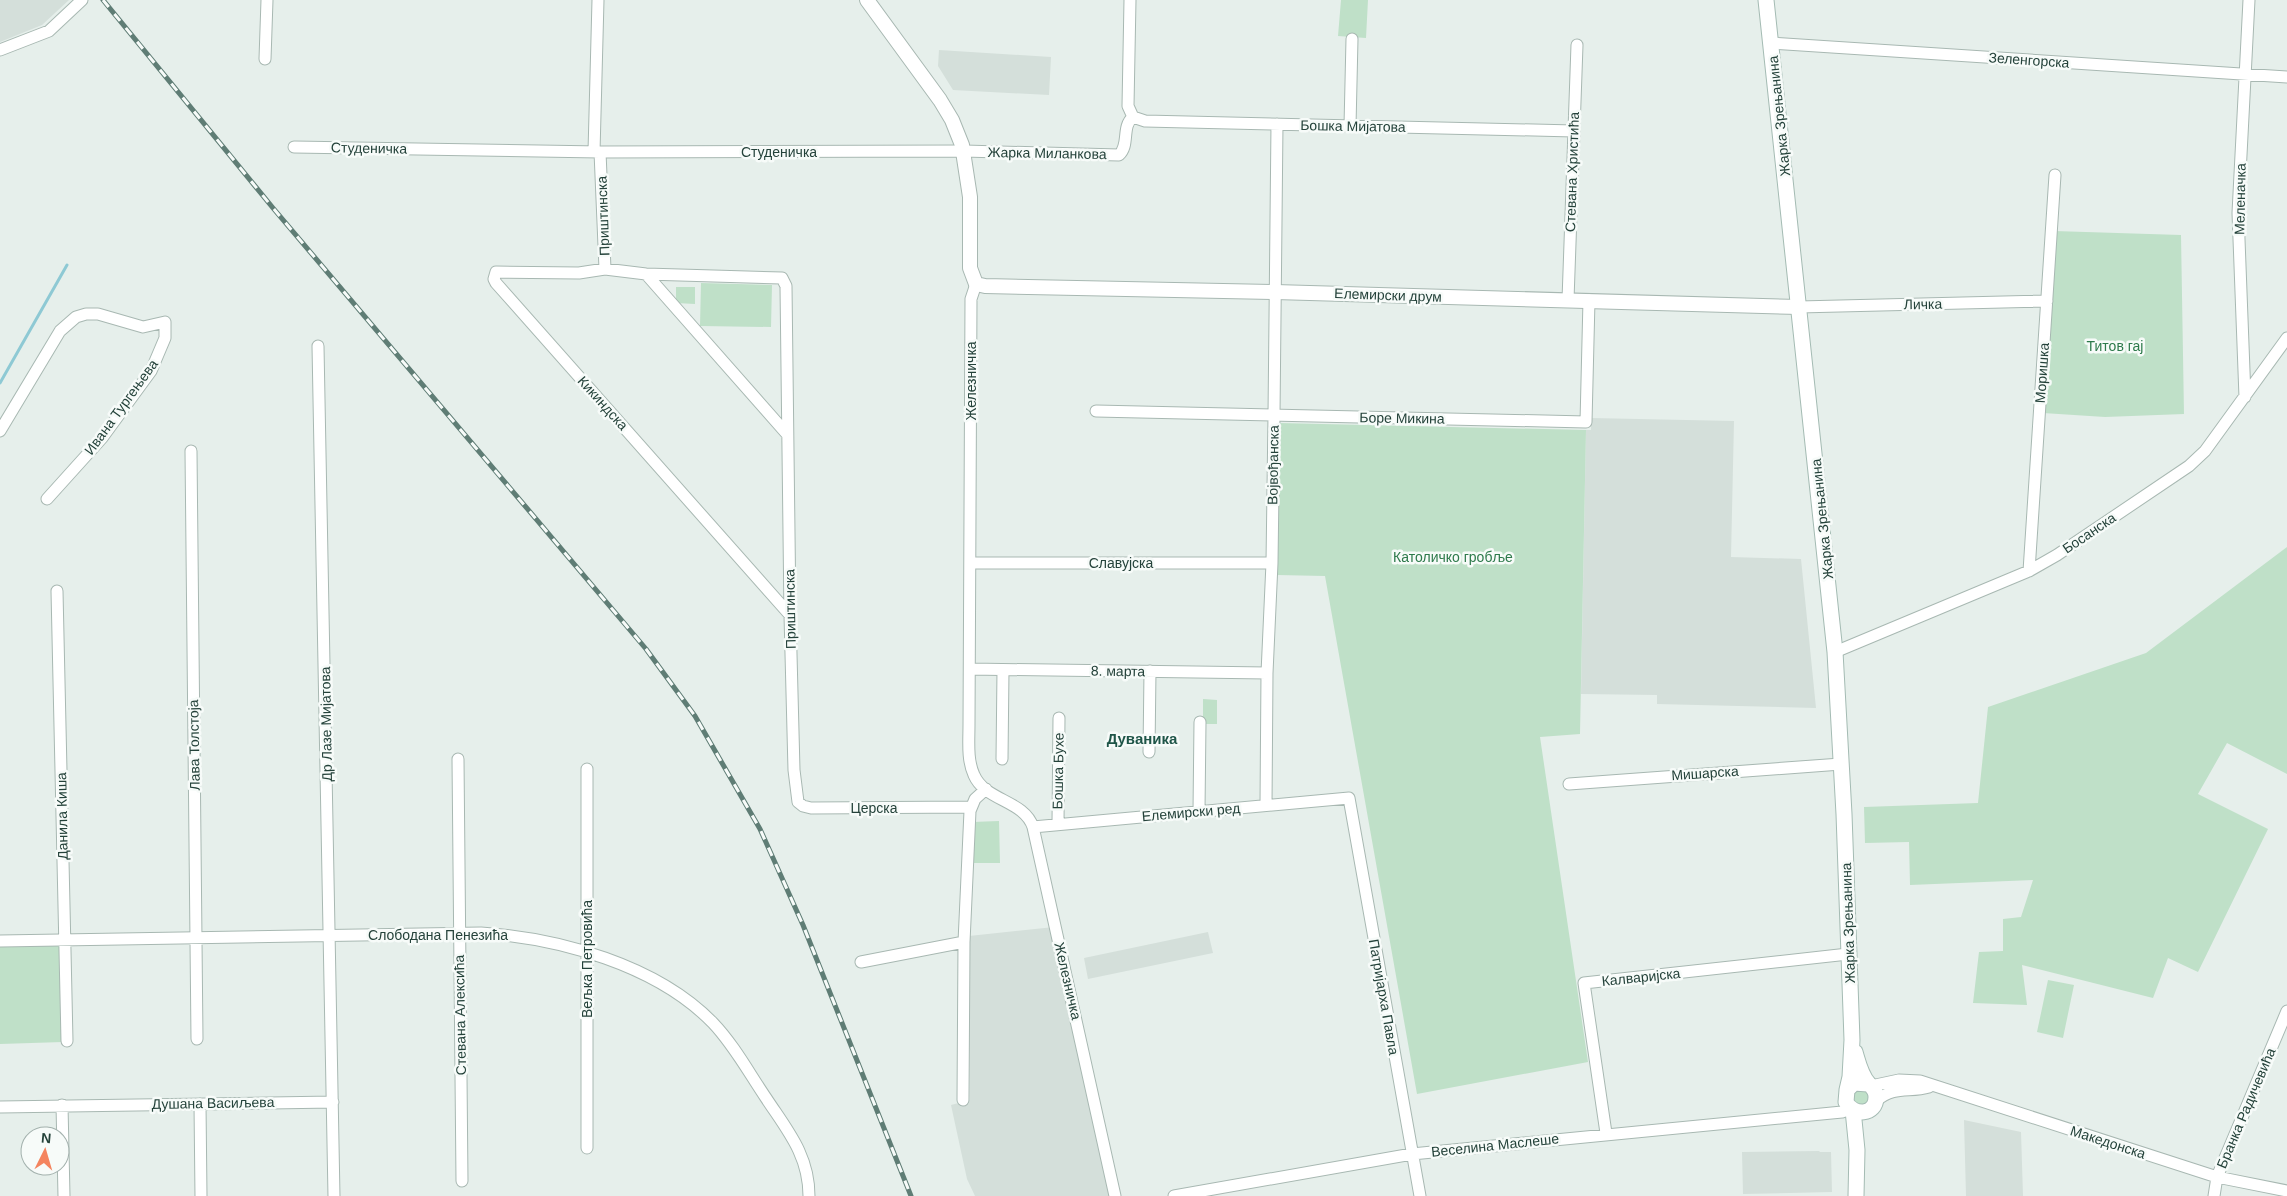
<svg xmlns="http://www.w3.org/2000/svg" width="2287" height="1196" viewBox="0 0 2287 1196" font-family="Arial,sans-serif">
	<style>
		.built { fill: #d4dfda }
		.green { fill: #bfe0c8 }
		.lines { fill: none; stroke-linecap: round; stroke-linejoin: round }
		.stream { stroke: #8ec9d4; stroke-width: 3 }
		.minor-casing { stroke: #a8b8b2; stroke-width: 13 }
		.tertiary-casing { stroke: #a8b8b2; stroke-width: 16 }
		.secondary-casing { stroke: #a4bbb3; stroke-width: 17 }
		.minor { stroke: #fff; stroke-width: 11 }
		.tertiary { stroke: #fff; stroke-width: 14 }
		.secondary { stroke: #fff; stroke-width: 15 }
		.rail-casing { stroke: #5f7d75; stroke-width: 5 }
		.rail { stroke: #f7fbf9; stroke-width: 3; stroke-dasharray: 9; stroke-linecap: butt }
		.labels { text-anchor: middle; stroke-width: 5; stroke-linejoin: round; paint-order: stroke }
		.street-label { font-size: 14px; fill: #24423a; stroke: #f7fbf9 }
		.park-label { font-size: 14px; fill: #2d7a4b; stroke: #f7fbf9 }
		.neighbourhood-label { font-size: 15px; font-weight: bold; fill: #1f5548; stroke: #f7fbf9 }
	</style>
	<rect width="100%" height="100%" fill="#e6efeb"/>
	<path class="built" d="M0,0h69l-27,25 -42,17z
		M939,50l112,7 -2,38 -96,-5 -15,-24z
		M1591,418l143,3 -3,136 70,2 15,149 -159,-4v-9l-76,-1 5,-264h5z
		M1054,927l55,269h-134l-8,-17 -16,-74 19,-5 -1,-164z
		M1208,932l5,21 -125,26 -4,-21z
		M1964,1120l57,12 2,64h-57z
		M1819,1151l1,1h11l1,40 -89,2 -1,-42z"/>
	<path class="green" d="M1341,0h27l-2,38 -28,-2z
		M2054,231l127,4 3,179 -79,3 -62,-4z
		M701,283l71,2 -1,42 -71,-1z
		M676,287h19v17l-19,-1z
		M1279,423l307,7 -6,304 -40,3 48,325 -171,32 -92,-518 -48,-1z
		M2287,547v227l-60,-31 -29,51 70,35 -70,143 -30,-14 -15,40 -131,-33 5,40 -54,-2 6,-51 24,-1v-32l18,-2 12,-37 -123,5 -1,-43 -44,1 -1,-36 114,-4 10,-96 158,-54z
		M1203,699l14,1v24h-14z
		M999,821l1,42h-26l-2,-41z
		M61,945l2,97 -63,2v-98z
		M2048,980l26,5 -11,53 -26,-6z
		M1853 1097a8 8 0 1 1 16 0a8 8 0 1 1-16 0Z"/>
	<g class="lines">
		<path class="stream" d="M0,383l67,-118"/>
		<defs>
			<path id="minor" d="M1130,0l-2,106 5,11
				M1771,43l516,34
				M0,50l49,-19 33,-31
				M265,59l2,-59
				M1133,117l12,4 429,10
				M1350,126l2,-87
				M294,147l306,5 364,-1 155,4c11,-10 2,-28 14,-38
				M594,152l4,-152
				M600,152l5,117
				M646,274l141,160
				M976,284l-5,15 -2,426c0,16 -2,35 5,50 11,26 50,25 59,52l82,369
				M1568,300l9,-255
				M1799,307l248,-6
				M318,346l16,850
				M2245,397l-7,-184 11,-213
				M1096,411l490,11 3,-122
				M0,431l60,-100 16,-14 10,-3h12l45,13 22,-5v16l-14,33 -49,67 -55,61
				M191,451l6,588
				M970,563h302
				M2029,571l26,-396
				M57,591l10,450
				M790,615l-294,-332 -2,-4 2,-7 83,1 26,-4 41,5 136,4 4,8 4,329 4,155 4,32 5,4 8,2 160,-1
				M1835,652l194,-81 28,-16 132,-89 16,-15 82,-113
				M970,669l297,4
				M1149,752l1,-81
				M458,759l4,422
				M1002,759l1,-89
				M1569,784l272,-20
				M1266,805l1,-132 5,-110 2,-148 3,-291
				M1199,811l1,-89
				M1058,824l1,-106
				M1033,827l316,-29 71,398
				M0,941l481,-8c78,5 176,32 232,90 21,22 36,50 53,75 21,32 43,57 43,98
				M861,962l103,-20
				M1871,1086l28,-6 21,1 297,96 70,14
				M963,1100l1,-158 6,-131 5,-12 11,-10
				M1876,1101c19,-16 33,-8 53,-14
				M200,1104l1,92
				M62,1105l2,91
				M0,1107l333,-5
				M1606,1133l-22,-150 264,-29
				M587,1148v-379
				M1174,1196l238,-42 430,-42 9,-3
				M2214,1196l3,-19 70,-166"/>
			<path id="tertiary" d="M867,0l73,100 12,20 10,25 8,52v71l6,16 9,2 290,6 524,15"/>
			<path id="secondary" d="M1766,0l69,652 9,162 8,226 -2,37 -3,13
				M1855,1052c3,10 6,24 14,32 4,4 7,7 7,13 0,19 -23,19 -30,5l1,-12 7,-7 14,1
				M1853,1110l4,40 -1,46"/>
		</defs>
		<use href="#minor" class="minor-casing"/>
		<use href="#tertiary" class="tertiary-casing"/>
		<use href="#secondary" class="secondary-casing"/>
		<use href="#minor" class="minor"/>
		<use href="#tertiary" class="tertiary"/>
		<use href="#secondary" class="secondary"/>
		<defs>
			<path id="rail" d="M103,0l170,208 373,441 49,67 65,113 43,96 108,271"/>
		</defs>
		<use href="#rail" class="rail-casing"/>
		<use href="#rail" class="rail"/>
	</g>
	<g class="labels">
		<g class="street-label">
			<text transform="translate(2029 60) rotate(4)" y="5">Зеленгорска</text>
			<text transform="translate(1779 116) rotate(-96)" y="5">Жарка Зрењанина</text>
			<text transform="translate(1353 126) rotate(1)" y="5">Бошка Мијатова</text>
			<text transform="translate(369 148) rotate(1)" y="5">Студеничка</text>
			<text x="779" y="157">Студеничка</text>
			<text transform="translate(1047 153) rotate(1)" y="5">Жарка Миланкова</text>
			<text transform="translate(1572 172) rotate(-88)" y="5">Стевана Христића</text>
			<text transform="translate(2240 199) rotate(-89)" y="5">Меленачка</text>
			<text transform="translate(603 216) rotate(-92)" y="5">Приштинска</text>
			<text transform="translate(1388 295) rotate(2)" y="5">Елемирски друм</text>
			<text transform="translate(1923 304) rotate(-1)" y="5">Личка</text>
			<text transform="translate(2042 373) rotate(-86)" y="5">Моришка</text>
			<text transform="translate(971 381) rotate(-90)" y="5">Железничка</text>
			<text transform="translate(603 403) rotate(48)" y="5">Кикиндска</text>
			<text transform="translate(121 407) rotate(-54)" y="5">Ивана Тургењева</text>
			<text transform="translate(1402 418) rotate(1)" y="5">Боре Микина</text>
			<text transform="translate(1273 465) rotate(-89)" y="5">Војвођанска</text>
			<text transform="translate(1822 519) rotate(-96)" y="5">Жарка Зрењанина</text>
			<text transform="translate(2089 533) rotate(-34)" y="5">Босанска</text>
			<text x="1121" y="568">Славујска</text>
			<text transform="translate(790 609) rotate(-91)" y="5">Приштинска</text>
			<text transform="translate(1118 671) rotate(1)" y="5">8. марта</text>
			<text transform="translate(326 724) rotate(-91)" y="5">Др Лазе Мијатова</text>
			<text transform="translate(194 745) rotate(-91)" y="5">Лава Толстоја</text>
			<text transform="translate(1058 771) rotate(-89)" y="5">Бошка Бухе</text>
			<text transform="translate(1705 773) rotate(-4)" y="5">Мишарска</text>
			<text x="874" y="813">Церска</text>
			<text transform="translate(1191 812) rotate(-5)" y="5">Елемирски ред</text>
			<text transform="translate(62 816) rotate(-91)" y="5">Данила Киша</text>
			<text transform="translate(1848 923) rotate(-92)" y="5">Жарка Зрењанина</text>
			<text x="438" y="940">Слободана Пенезића</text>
			<text transform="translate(587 959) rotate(-90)" y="5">Вељка Петровића</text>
			<text transform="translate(1641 977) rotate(-6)" y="5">Калваријска</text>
			<text transform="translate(1068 981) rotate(77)" y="5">Железничка</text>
			<text transform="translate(1384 997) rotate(80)" y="5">Патријарха Павла</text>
			<text transform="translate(460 1015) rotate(-91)" y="5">Стевана Алексића</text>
			<text transform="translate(213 1103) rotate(-1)" y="5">Душана Васиљева</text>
			<text transform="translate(2246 1108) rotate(-67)" y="5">Бранка Радичевића</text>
			<text transform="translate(2108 1142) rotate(18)" y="5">Македонска</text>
			<text transform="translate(1495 1145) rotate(-6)" y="5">Веселина Маслеше</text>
		</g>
		<g class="park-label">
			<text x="2115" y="351">Титов гај</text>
			<text x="1453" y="562">Католичко гробље</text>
		</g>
		<g class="neighbourhood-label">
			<text x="1142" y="744">Дуваника</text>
		</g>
	</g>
	<g transform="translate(45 1151) rotate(5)"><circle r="24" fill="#f7fbf9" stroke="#a3b1ad"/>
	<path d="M0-4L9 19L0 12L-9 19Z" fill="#f4845f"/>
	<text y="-8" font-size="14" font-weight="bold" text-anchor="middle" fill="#24423a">N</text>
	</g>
</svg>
